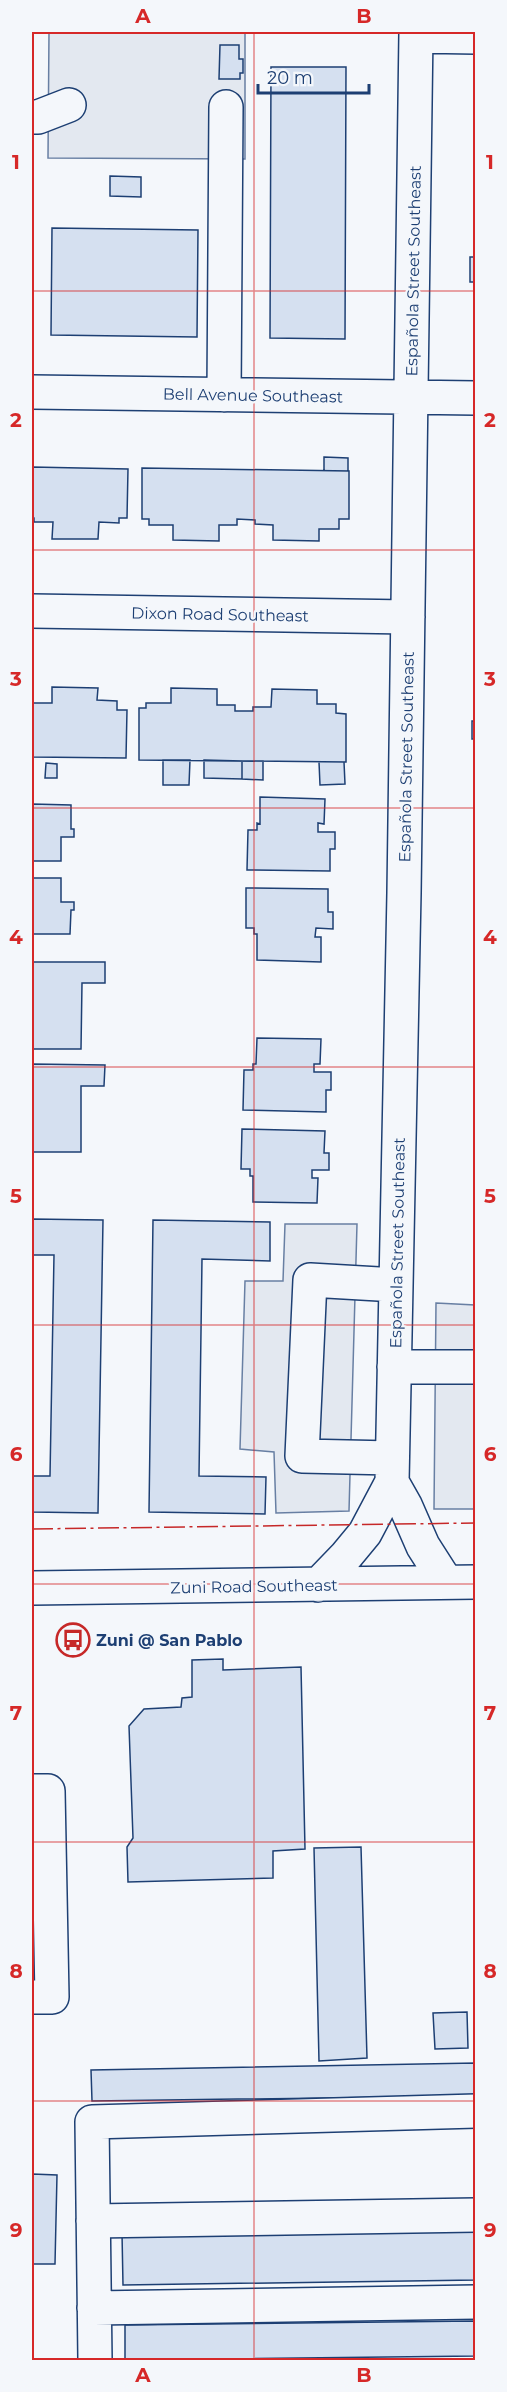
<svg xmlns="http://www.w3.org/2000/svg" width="507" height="2392" viewBox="0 0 507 2392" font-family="Montserrat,sans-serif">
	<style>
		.parking { fill: #e3e8f0; stroke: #687fa3; stroke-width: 1.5 }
		.building { fill: #d5e0f0; stroke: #1d3f73; stroke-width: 1.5 }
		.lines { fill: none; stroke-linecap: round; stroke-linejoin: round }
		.minor-casing { stroke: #1d3f73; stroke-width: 36 }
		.minor { stroke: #f4f7fb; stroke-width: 33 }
		.power { stroke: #c62828; stroke-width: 1.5; stroke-dasharray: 21 4.5 3 4.5; stroke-linecap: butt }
		.grid { fill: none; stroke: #d62828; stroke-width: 1.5; stroke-opacity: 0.55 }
		.labels { text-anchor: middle; stroke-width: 4.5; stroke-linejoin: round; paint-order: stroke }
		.street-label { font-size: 16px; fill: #1d3f73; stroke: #f4f7fb }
		.poi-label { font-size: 16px; font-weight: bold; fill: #1d3f73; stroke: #f4f7fb; text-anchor: start }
		.neatline { fill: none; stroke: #d62828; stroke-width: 2 }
		.grid-label { font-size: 20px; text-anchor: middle; font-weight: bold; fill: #d62828 }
	</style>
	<rect width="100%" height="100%" fill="#f4f7fb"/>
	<path class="parking" d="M49,32h196v127l-197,-1z
		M285,1224h72l-8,287 -73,2 -2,-61 -34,-3 5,-168h38z
		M436,1303l39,2v204h-41z"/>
	<path class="building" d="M220,45h19v14h4v14h-3v6h-21z
		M271,67h75l-1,272 -75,-1z
		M110,176l31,1v20l-31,-1z
		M52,228l146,2 -1,107 -146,-2z
		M470,257h6v25h-6z
		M324,457l24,1v13h-24z
		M32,467l96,2 -1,49h-8v5l-20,-1 -1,17h-46l1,-17h-19v-4l-2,-1z
		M142,468l207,3v48h-10v10h-20v12l-46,-1v-15l-18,-1v-4l-18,-1v6h-18v16l-46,-1v-15h-24v-6h-7z
		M52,687l46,1 -1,12 20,1v9h10l-1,48 -94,-1v-54h20z
		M171,688l46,1v16h18v6h18v-4h18l1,-18 45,1v14h19v9l10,1v48l-207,-2v-52h7v-5h25z
		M472,721h4v18h-4z
		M163,760h27l-1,25h-26z
		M204,760l38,1v18l-38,-1z
		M242,761h21v19l-21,-1z
		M319,762h25l1,22 -25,1z
		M46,763l11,1v14h-12z
		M260,797l65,2 -1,25 -6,-1v9h17v17h-5v22l-83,-1 1,-40h9v-7l3,1z
		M32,804l39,1v24h3v8h-13v24h-29z
		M32,878h29v24h13v8h-3l-1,24h-38z
		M246,888l82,1v23h5v17l-17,-1 -1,9h6v25l-64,-2v-26h-3v-6h-8z
		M32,962h73v21h-23l-1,66h-49z
		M257,1038l64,1 -1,25h-6v8h17v18h-5v22l-83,-2 1,-40h9v-6h3z
		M32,1064l73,1 -1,21h-23v66h-49z
		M242,1129l83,2 -1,22h5v17h-17v8h6l-1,25 -64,-1v-26h-3v-7h-9z
		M32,1219l71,1 -5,293 -66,-1v-36h18l4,-221h-22z
		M153,1220l117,2v39l-68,-2 -3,217 67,1 -1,37 -116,-2z
		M223,1659v11l78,-3 4,182 -32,2v27l-145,4 -1,-35 6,-9 -4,-112 15,-17 37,-2 1,-9 10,-1v-37z
		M361,1847l6,211 -48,3 -5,-213z
		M467,2012l1,36 -33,1 -2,-36z
		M476,2063v33l-384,5 -1,-31z
		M32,2174l25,1 -2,89h-23z
		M476,2228v52l-353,5 -1,-52z
		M476,2321v35l-351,4v-35z"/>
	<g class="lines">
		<defs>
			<path id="minor" d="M416,36l60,1
				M32,117h6l31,-12
				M32,392l444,6
				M224,395l2,-288
				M32,611l376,6
				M394,1367h82
				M392,1458l-90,-2 8,-176 86,5
				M392,1482l13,23 18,41 23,36
				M318,1585l28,-29 19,-23 27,-51 12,-589 12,-861
				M32,1588l444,-6
				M32,1791h16l4,206h-20
				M93,2221l383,-6
				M94,2308l382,-6
				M95,2360l-3,-238 384,-11"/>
		</defs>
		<use href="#minor" class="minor-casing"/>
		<use href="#minor" class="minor"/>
		<path class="power" d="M32,1529l444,-6"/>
	</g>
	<path class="grid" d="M254,32v2328M32,291h444M32,550h444M32,808h444M32,1067h444M32,1325h444M32,1584h444M32,1842h444M32,2101h444"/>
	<defs>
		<symbol id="bus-ring" viewBox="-11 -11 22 22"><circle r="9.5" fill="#f4f7fb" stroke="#c62828" stroke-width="1.5"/><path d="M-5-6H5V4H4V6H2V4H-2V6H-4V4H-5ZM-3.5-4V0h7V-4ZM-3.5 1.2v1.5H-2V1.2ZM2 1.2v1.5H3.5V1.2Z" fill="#c62828"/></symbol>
	</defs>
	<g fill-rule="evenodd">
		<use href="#bus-ring" x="54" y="1621" width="38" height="38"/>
	</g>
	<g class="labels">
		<g class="street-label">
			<text transform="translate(413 271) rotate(-89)" y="6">Española Street Southeast</text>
			<text transform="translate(253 395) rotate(1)" y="6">Bell Avenue Southeast</text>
			<text transform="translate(220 614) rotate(1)" y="6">Dixon Road Southeast</text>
			<text transform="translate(406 757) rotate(-89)" y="6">Española Street Southeast</text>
			<text transform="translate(397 1243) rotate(-89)" y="6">Española Street Southeast</text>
			<text transform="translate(254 1586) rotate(-1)" y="6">Zuni Road Southeast</text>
		</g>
		<g class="poi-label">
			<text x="96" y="1646">Zuni @ San Pablo</text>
		</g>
	</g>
	<rect width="507" height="2392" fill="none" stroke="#f4f7fb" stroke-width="66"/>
	<path d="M258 84v9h111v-9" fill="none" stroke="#1d3f73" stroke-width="3"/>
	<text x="267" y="84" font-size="18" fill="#1d3f73" stroke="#f4f7fb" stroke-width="4.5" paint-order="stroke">20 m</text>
	<rect x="33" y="33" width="441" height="2326" class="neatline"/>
	<g class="grid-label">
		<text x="143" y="23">A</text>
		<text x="364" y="23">B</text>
		<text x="16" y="169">1</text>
		<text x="490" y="169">1</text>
		<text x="16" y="427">2</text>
		<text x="490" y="427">2</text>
		<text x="16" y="686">3</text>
		<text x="490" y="686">3</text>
		<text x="16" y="944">4</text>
		<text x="490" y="944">4</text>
		<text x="16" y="1203">5</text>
		<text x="490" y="1203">5</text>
		<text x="16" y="1461">6</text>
		<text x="490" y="1461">6</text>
		<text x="16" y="1720">7</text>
		<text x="490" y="1720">7</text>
		<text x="16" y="1978">8</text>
		<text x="490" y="1978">8</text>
		<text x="16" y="2237">9</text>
		<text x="490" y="2237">9</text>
		<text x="143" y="2382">A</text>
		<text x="364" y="2382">B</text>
	</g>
</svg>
